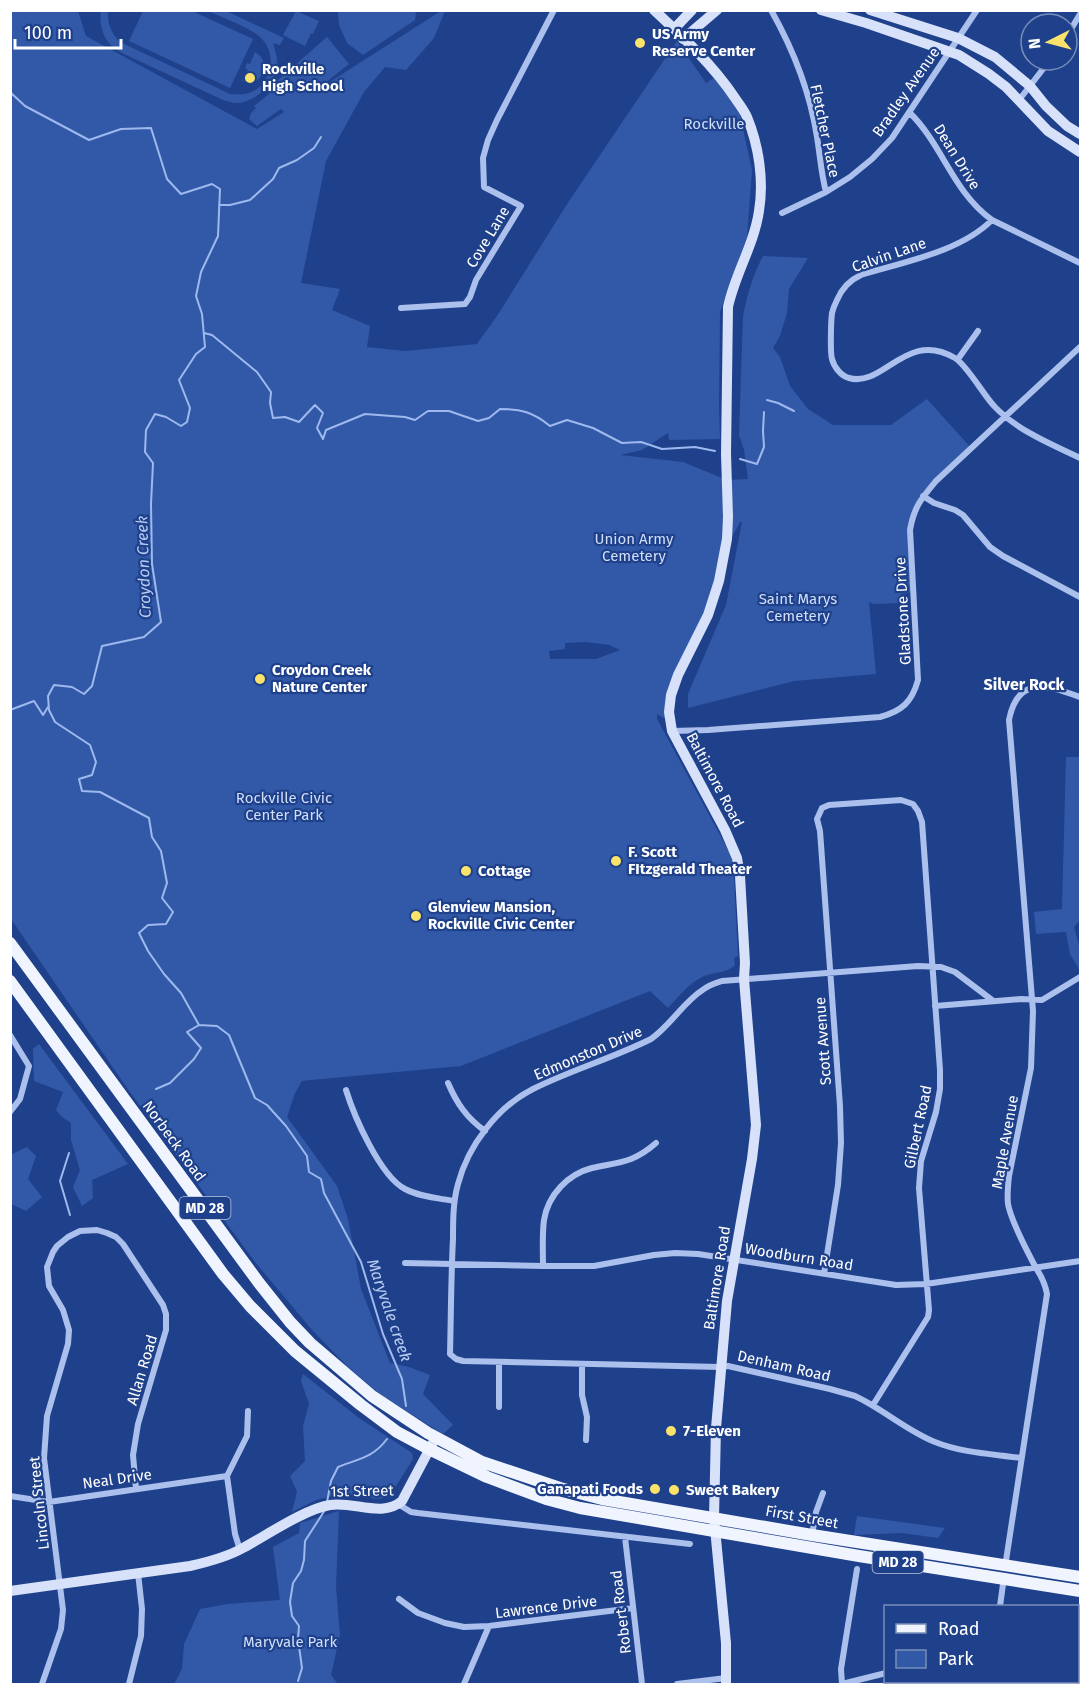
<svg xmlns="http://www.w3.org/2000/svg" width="1091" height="1695" viewBox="0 0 1091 1695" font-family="'Fira Sans',sans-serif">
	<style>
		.green { fill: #3259a8; fill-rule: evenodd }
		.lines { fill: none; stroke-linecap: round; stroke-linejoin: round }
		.stream { stroke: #9eb9ed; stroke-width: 2 }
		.street { stroke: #abc0ec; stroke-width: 6 }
		.secondary { stroke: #d7e1f9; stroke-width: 10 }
		.primary { stroke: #f0f4fe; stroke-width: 12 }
		.poi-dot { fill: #fae26b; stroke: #1f418b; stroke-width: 2 }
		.labels { text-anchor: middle; stroke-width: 4.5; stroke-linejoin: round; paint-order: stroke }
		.shield { fill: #1f418b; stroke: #bcc6dc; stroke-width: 1.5 }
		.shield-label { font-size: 14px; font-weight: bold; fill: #fff }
		.poi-label { font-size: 15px; font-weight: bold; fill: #fff; stroke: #1f418b; text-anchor: start }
		.street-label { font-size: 15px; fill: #fff; stroke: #1f418b }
		.park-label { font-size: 15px; fill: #d0def9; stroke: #1f418b }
		.water-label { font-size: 16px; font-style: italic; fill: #b7cbf3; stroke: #1f418b }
		.neighbourhood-label { font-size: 16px; font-weight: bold; fill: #fff; stroke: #1f418b }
	</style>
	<rect width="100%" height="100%" fill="#1f418b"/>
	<path class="green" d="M414,10l2,4 -1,6 -52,35 -16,-12 -8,-18 -1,-14z
		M10,11h68l8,25 171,93 27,-17 -3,-3 -24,17 -8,-7 2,-6 5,-5 -2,-2 15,-12 -2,-3 3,-4 57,-50 22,27 -38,30 130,-83h4l-11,27 -28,32 -21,-3 -21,25 -38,69 -25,122 39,6 -8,21 38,16 -3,21 38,4 72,-7 22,-31 70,-112 108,-160 29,42 8,-5 25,33 13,59 -5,67 -27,75 -1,95 1,32 -51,1 -1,-7 -26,17 -22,5 63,7 44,18 21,-1 -4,-29 -5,-15 4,-119c4,-21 10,-41 20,-60l45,2 -19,31 -2,24 -7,23 -7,12 7,9 10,29 18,23 25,16h58l36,-26 44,49 -35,33 -22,31 -3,24 3,56 -13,2v9l-27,1 -5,-2 7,72 -82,7 -106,27v-14l38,-89 16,-83h-2l-15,28 -6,31 -41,94 -8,47 -13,-8v5l76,140 5,97 -4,2 1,7c-7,8 -21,7 -31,11 -15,7 -25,20 -36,32l-18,-17 -189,75 -150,14 -9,1 -7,12 -8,24 50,69 11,33 13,70 29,74 19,4 21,8 -7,19 30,31 -10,9 -62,-39 -33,-28 -35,-36 -58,-69 -128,-174 -116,-169zM586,642l23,3 11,5 -24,9h-46l-1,-8 16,-2v-6z
		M101,11h7c-1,12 3,22 12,31l110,52c6,0 13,1 19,-1 22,-8 29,-37 13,-54 -10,-11 -41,-22 -54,-28h18l58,27 -4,7 -7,-2c2,8 5,15 4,23 -3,18 -21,36 -40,37 -4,0 -10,-2 -14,-3l-99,-46c-4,-3 -10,-5 -13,-9 -9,-8 -12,-23 -10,-34z
		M143,11h49l61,28 -23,49 -101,-47z
		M296,11l23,10 -6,13 -2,-1 -6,13 -22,-11z
		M255,52c14,9 11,22 -1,31l-12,-2 6,-11 -3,-2 2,-5 3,1z
		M1066,757h14v163l-6,7 6,22v19l-1,1 -9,-15 -4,-22 -30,2 -2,-22 28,-3z
		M39,1044l89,120 -36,16 1,18 -11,8 -9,-19 7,-17 -9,-30v-17l-9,-6 -6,-7 7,-18 -29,-11 -1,-32z
		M27,1147l9,9 -8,23 14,18 -16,14 -15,-7 -1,-49z
		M303,1374l56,44 53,35 1,6 -3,5 -21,33 -13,2 -35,-5 -25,6 -24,12 5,-20 -7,-16 15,-15 -2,-35 6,-22 -8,-23z
		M339,1511l-3,76 4,48 -9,40 7,9h-164l8,-15 2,-25 16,-35 28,-5 52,-4 -7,-53 26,-14 1,-10z
		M857,1516l88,12 -7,10 -36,-5 -48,2z"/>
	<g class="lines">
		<path class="stream" d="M10,92l15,14 64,34 32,-11 30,-1 16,51 14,15 31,-10 8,5 -2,47 -17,36 -5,24 6,18 3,33 -9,7 -17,26 11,28 -3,14 -6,4 -15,-9 -11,-3 -9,16 -1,22 8,11 -2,41 1,60 9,58 -17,15 -42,9 -10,40 -8,8 -12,-7 -18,-2 -6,11 1,14 6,12 35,23 6,17 -4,13 -13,4 3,12 18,1 49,26 3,19 9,14 6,32 -5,15 11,14 -7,12 -18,1 -9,8 9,18 16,23 17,19 18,32 18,1 12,9 26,63 12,7 19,21 21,30 2,16 12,7 3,14 37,69 22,72 19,45 4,27
			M219,205h11l20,-5 23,-21 6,-11 18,-8 17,-12 7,-11
			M204,333l8,2 45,37 14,20 -1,11 3,15 12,-1 14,5 16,-17 8,8 -6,15 6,11 3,-9 39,-16 40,3 10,3 13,-9h21l29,10 11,-3 11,-9c21,0 33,3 50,17l17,-6 26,8 29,15 19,-1 21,7 33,-2 20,4
			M767,400l11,3 16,8
			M740,459l17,5 7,-17 -1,-16 1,-19
			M10,710l24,-9 9,14 5,-8
			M156,1089l14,-6 24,-24 7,-11 -14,-16 12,-7
			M69,1153l-9,28 10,34
			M327,1502l4,-21 7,-14c20,-8 35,-9 49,-28
			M298,1681l4,-13 -4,-29 1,-13 -7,-10 -2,-14 3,-19 8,-12 3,-11 1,-19 20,-31"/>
		<path class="street" d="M771,10c22,39 39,82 46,127 3,18 4,36 9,55
			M1067,36l13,-22
			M1019,100l31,-40
			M909,112c34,33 43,79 83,108l88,43
			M782,213l44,-21 24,-15 22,-18 20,-21 85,-128
			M992,220c-32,32 -89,42 -131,55 -11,5 -19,13 -24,25 -2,4 -4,9 -5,13 -1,7 -2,39 0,46 2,8 9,17 17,19 35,10 57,-49 106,-20 12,7 29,38 40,49 23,24 56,37 85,51
			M401,308l64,-4 5,-7 6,-17 45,-74 -37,-19 -1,-29 5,-18 9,-20 57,-110
			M958,359l20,-28
			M923,496l11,7 21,7 8,5 27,32 13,9 77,41
			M672,731l36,-1 172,-13c22,-6 32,-15 38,-37l-8,-150c4,-23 11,-31 26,-49l144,-134
			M992,1000l-37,-28 -14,-5 -23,-1 -196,15c-6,2 -13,4 -18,8 -21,13 -33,36 -53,50 -38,19 -80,31 -118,50 -36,18 -65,57 -75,95 -5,18 -5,36 -5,55 -2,38 -2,76 -3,115l6,5 7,2 257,6 8,-1 102,23 25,7c28,13 52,35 80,46 27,11 58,12 86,16
			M935,1006l86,-7 21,1 38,-23
			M10,1035l19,31 -9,33 -10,13
			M448,1083c9,21 19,35 37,48
			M346,1090c8,26 34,86 59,99 15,8 33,9 49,12
			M405,1263l138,3h51l60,-11 21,-2 23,1 198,31 30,-1 154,-23
			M543,1266c0,-15 -1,-31 1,-46 4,-25 24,-46 48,-52 28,-6 41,-5 64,-25
			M824,1274l14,-89 3,-42 -1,-37 -20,-275 -3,-12 5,-11 7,-3 72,-5 12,4 5,7 4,11 18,248v19l-4,23 -15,49 -2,27 10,122 -1,7 -55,88
			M499,1363v44
			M582,1364v31l5,22 -1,23
			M10,1496l39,6 178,-26
			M398,1504l13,8 7,1 272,31
			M812,1535l4,-23 7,-19
			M625,1537l17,147
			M240,1550l-5,-16 -8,-58 20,-40 1,-25
			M1005,1567l42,-273c-2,-11 -5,-17 -11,-26 -8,-15 -25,-48 -28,-64 -1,-9 0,-19 1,-28l22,-108 2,-57 -24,-291c9,-46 40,-34 71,-23
			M399,1599l19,14 27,10 19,4 25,-1 144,-18
			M1000,1606l4,-29
			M42,1684l19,-55 2,-19 -19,-152 3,-42 21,-72 1,-14 -6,-20 -14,-24 -2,-19 6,-15 4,-6 11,-9 12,-6 17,-1 10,3 9,4 7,7 40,61 3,9v16l-28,94 -5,31 3,34
			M129,1684l12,-48 1,-27 -4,-36
			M464,1684l25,-58
			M677,1684l49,-6
			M842,1684l-1,-15 16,-100
			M842,1684l44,-11
			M989,1684v-2"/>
		<path class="secondary" d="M654,10c29,27 59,55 81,88 4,6 9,12 12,19 12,29 17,64 12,94 -5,34 -24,63 -31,96l-2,147 2,63 -1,22 -8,42 -11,34 -30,60 -7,20 -2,17 3,19 53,99 12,28 3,18 5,87 -1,16 12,146 -4,34 -25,142 -11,127 -2,90 12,125v41
			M821,10l45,13 93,32 30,19 17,13 42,44 32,21
			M870,10l88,28 37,19 35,29 16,20 21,20 13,8
			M674,29l18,-19
			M683,39l34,-29
			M10,1591l180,-25c18,-4 37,-9 53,-18 24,-13 62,-39 87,-43 24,-4 52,13 72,-4l34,-64"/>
		<path class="primary" d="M10,943l249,340 31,39 20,21 62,53 56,37 54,29 78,26 42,11 210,36 268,42
			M10,981l213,293 27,32 45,45 66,54 36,27 32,17 58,28 59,22 34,9 279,48 221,35"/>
	</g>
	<g class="poi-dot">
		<circle cx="640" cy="43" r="6"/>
		<circle cx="250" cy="78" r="6"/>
		<circle cx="260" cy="679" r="6"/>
		<circle cx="616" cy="861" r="6"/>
		<circle cx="466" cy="871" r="6"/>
		<circle cx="416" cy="916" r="6"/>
		<circle cx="671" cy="1431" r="6"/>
		<circle cx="655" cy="1489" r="6"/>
		<circle cx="674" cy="1490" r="6"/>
	</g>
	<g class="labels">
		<g class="shield">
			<rect x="179.5" y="1197" width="51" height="22" rx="4.5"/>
			<rect x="872.5" y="1551" width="51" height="22" rx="4.5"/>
		</g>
		<g class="shield-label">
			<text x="205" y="1213">MD 28</text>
			<text x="898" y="1567">MD 28</text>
		</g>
		<g class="poi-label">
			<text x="652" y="39">US Army<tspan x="652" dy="17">Reserve Center</tspan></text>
			<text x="262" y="74">Rockville<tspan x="262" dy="17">High School</tspan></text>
			<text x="272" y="675">Croydon Creek<tspan x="272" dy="17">Nature Center</tspan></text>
			<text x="628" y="857">F. Scott<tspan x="628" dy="17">FItzgerald Theater</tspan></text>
			<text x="478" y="876">Cottage</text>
			<text x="428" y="912">Glenview Mansion,<tspan x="428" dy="17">Rockville Civic Center</tspan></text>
			<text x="683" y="1436">7-Eleven</text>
			<text x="643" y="1494" text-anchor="end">Ganapati Foods</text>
			<text x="686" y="1495">Sweet Bakery</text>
		</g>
		<g class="street-label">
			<text transform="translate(906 92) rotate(-55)" y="5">Bradley Avenue</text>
			<text transform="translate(825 131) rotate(78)" y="5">Fletcher Place</text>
			<text transform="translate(957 157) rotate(58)" y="5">Dean Drive</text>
			<text transform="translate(488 237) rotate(-59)" y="5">Cove Lane</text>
			<text transform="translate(889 255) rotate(-19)" y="5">Calvin Lane</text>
			<text transform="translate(903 611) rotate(-93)" y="5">Gladstone Drive</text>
			<text transform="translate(715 780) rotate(62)" y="5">Baltimore Road</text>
			<text transform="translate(823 1041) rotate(-94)" y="5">Scott Avenue</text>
			<text transform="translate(588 1053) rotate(-23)" y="5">Edmonston Drive</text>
			<text transform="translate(918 1127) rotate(-78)" y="5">Gilbert Road</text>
			<text transform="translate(174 1141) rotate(54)" y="5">Norbeck Road</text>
			<text transform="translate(1005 1142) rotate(-80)" y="5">Maple Avenue</text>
			<text transform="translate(799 1257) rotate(9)" y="5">Woodburn Road</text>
			<text transform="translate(717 1278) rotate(-81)" y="5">Baltimore Road</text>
			<text transform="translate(784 1366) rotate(13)" y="5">Denham Road</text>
			<text transform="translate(142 1370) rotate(-73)" y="5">Allan Road</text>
			<text transform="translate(117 1479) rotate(-8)" y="5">Neal Drive</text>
			<text transform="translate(362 1491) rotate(-1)" y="5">1st Street</text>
			<text transform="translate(39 1503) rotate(-96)" y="5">Lincoln Street</text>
			<text transform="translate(802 1517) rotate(10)" y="5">First Street</text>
			<text transform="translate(546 1607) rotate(-7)" y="5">Lawrence Drive</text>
			<text transform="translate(621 1612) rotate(-97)" y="5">Robert Road</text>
		</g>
		<g class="park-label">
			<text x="714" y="129">Rockville</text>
			<text x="634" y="544">Union Army<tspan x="634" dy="17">Cemetery</tspan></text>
			<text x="798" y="604">Saint Marys<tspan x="798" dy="17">Cemetery</tspan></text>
			<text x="284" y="803">Rockville Civic<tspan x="284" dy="17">Center Park</tspan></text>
			<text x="290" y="1647">Maryvale Park</text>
		</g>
		<g class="water-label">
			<text transform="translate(143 567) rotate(-92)" y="6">Croydon Creek</text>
			<text transform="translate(390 1310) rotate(71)" y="6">Maryvale creek</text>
		</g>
		<g class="neighbourhood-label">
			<text x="1024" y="690">Silver Rock</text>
		</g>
	</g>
	<rect width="1091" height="1695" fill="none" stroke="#ffffff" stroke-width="24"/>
	<rect x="884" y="1605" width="195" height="78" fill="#1f418b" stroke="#798db9" stroke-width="1.5"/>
	<rect x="896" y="1624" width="30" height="9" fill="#f0f4fe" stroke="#798db9" stroke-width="1.5"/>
	<text x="938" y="1635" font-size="18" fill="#ffffff">Road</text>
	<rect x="896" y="1650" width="30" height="18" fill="#3259a8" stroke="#798db9" stroke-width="1.5"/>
	<text x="938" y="1665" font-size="18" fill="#ffffff">Park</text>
	<g transform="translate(1049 42) rotate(264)"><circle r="28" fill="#1f418b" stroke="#798db9" stroke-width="1.5"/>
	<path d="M0-4.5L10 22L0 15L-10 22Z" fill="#fae26b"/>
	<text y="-9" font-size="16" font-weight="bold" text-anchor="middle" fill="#ffffff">N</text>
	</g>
	<path d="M15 39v9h106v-9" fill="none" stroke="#ffffff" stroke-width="3"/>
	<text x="24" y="39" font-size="18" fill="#ffffff" stroke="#1f418b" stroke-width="4.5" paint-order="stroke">100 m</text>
</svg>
